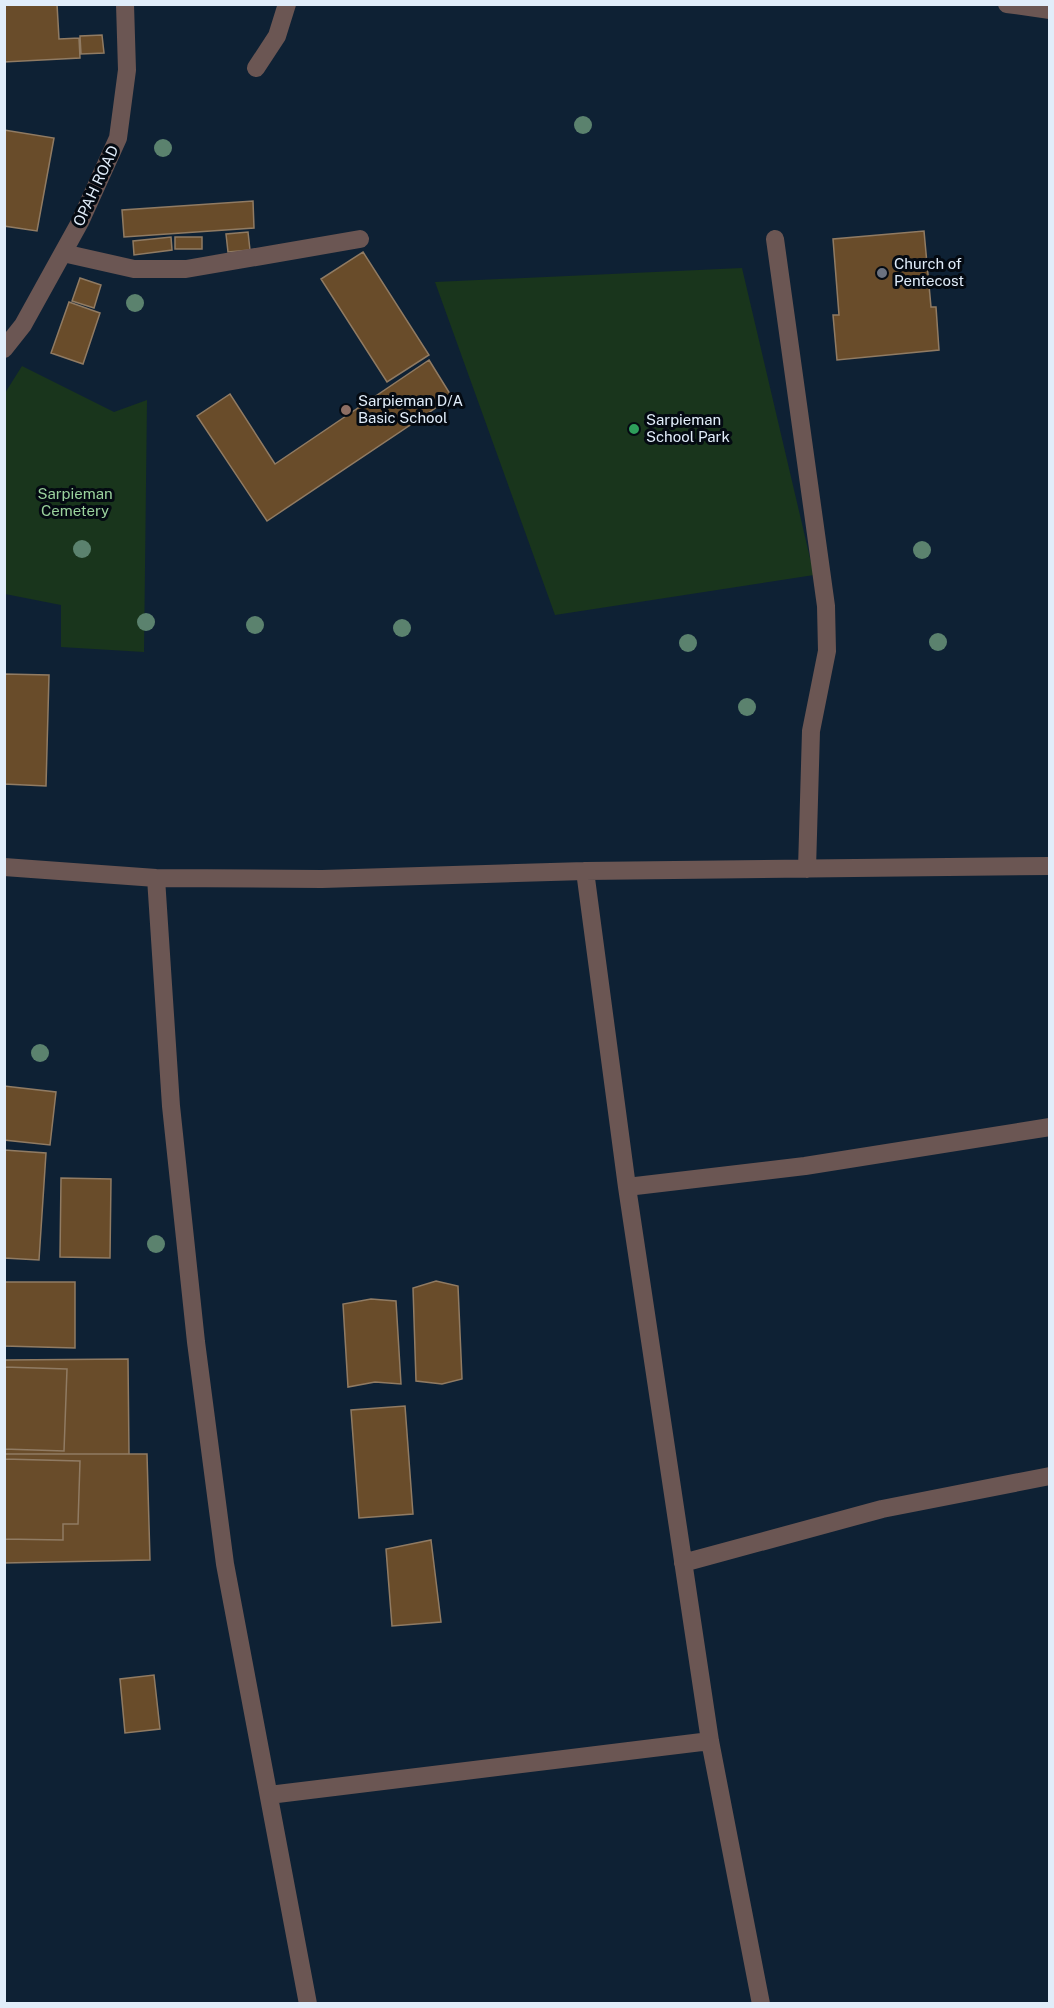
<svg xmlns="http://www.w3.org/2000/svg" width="1054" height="2008" viewBox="0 0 1054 2008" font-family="'Public Sans',sans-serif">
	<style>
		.green { fill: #19351c }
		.building { fill: #694c2a; stroke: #907b63; stroke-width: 1.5 }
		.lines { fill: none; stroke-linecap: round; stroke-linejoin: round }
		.street { stroke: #6b5653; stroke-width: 18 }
		.tree { fill: #5b826e }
		.worship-dot { fill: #6b7280; stroke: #040a12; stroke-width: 2 }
		.education-dot { fill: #8d6e63; stroke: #040a12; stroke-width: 2 }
		.leisure-dot { fill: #2e9e5b; stroke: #040a12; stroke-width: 2 }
		.labels { text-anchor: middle; stroke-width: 6; stroke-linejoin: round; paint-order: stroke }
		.street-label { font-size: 15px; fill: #e1edfa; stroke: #040a12 }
		.poi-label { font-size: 15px; fill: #e1edfa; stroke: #040a12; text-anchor: start }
		.park-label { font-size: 15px; fill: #9ad29d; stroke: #040a12 }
	</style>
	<rect width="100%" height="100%" fill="#0e2134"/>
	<path class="green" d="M742,268l72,307 -259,40 -120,-333z
		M22,366l92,46 33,-12 -3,252 -83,-5v-42l-56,-11v-201z"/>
	<path class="building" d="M57,4l2,35 20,-1 1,20 -76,4v-57z
		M102,35l2,18 -23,1 -1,-18z
		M4,130l50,8 -17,93 -33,-5z
		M253,201l1,27 -130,9 -2,-27z
		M924,231l7,76h5l3,43 -102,10 -4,-45h6l-6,-76z
		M248,232l2,18 -22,2 -2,-18z
		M171,237l1,13 -38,5 -1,-14z
		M175,237h27v12h-27z
		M363,252l66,103 -42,27 -66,-103z
		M80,278l21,7 -7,23 -22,-7z
		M69,302l31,11 -17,51 -32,-11z
		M429,360l23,37 -185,124 -70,-105 33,-22 45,70z
		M4,674l45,1 -3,111 -42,-2z
		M4,1086l52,6 -6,53 -46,-5z
		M4,1150l42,3 -7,107 -35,-2z
		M61,1178l50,1 -1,79 -50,-1z
		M436,1281l22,5 4,93 -20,5 -26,-3 -3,-93z
		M4,1282h71v66l-71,-2z
		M371,1299l25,2 5,83 -26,-2 -27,5 -5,-83z
		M128,1359l1,95h-125v-94z
		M4,1367l63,2 -3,82 -60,-2z
		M405,1406l8,108 -54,4 -8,-108z
		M4,1454h143l3,106 -146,3z
		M4,1459l76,2 -2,63h-15v16l-59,-1z
		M431,1540l10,82 -49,4 -6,-77z
		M154,1675l6,54 -35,4 -5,-54z"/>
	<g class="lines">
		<path class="street" d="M1007,4l43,6
			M256,68l21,-32 10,-32
			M775,239l51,367 1,45 -16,80 -4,138
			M63,253l71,16h52l174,-30
			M4,349l19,-24 57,-103 38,-84 9,-68 -2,-66
			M4,867l152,11 166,1 263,-8 465,-5
			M585,871l42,316 83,554 51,263
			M156,878l15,228 25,236 29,222 83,440
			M627,1187l178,-21 245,-39
			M683,1563l199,-54 168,-33
			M269,1795l441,-54"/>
	</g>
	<g class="tree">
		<circle cx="583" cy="125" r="9"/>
		<circle cx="163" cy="148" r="9"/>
		<circle cx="135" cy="303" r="9"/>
		<circle cx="82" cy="549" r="9"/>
		<circle cx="922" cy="550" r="9"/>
		<circle cx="146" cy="622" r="9"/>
		<circle cx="255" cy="625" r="9"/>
		<circle cx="402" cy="628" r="9"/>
		<circle cx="938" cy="642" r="9"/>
		<circle cx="688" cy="643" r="9"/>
		<circle cx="747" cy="707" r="9"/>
		<circle cx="40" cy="1053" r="9"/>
		<circle cx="156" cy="1244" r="9"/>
	</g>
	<circle class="worship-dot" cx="882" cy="273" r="6"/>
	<circle class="education-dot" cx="346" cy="410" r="6"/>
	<circle class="leisure-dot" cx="634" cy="429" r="6"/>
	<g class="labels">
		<g class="street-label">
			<text transform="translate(96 186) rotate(-65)" y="5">OPAH ROAD</text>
		</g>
		<g class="poi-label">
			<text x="894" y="269">Church of<tspan x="894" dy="17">Pentecost</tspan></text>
			<text x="358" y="406">Sarpieman D/A<tspan x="358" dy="17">Basic School</tspan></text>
			<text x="646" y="425">Sarpieman<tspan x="646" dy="17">School Park</tspan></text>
		</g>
		<g class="park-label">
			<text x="75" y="499">Sarpieman<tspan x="75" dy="17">Cemetery</tspan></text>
		</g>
	</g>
	<rect width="1054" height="2008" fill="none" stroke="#e1edfa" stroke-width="12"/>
</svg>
